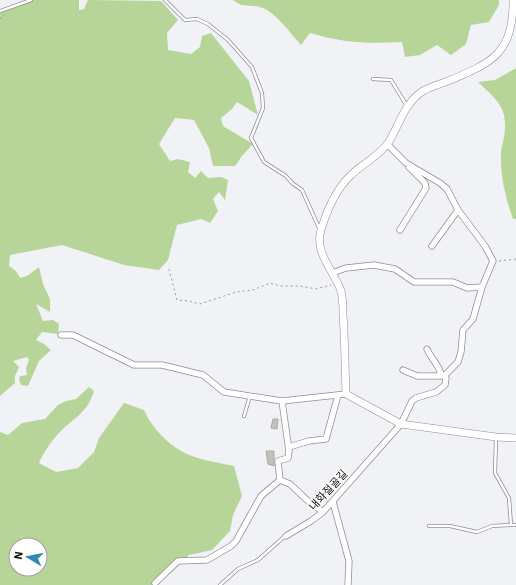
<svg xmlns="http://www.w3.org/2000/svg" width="516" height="585" viewBox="0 0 516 585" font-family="'IBM Plex Sans','Noto Sans KR',sans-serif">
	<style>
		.green { fill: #b8d599; fill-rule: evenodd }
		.building { fill: #c3c0bd; stroke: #aba8a5 }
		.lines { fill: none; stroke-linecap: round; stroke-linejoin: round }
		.service-casing { stroke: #8e8f93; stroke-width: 4 }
		.minor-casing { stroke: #8e8f93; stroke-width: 7 }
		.tertiary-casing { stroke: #8e8f93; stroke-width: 8 }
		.path { stroke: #96989a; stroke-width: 1; stroke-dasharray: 2 3; stroke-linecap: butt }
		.service { stroke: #fff; stroke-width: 2.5 }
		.minor { stroke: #fff; stroke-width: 5.5 }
		.tertiary { stroke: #fff; stroke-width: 7 }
		.labels { text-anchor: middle; stroke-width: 3; stroke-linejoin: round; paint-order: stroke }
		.street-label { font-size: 11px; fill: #121213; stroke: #fff }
	</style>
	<rect width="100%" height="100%" fill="#f0f2f5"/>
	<path class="green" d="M33,0h46v10l5,-1 4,-9 73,1 17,19 -11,13 1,17 23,4 9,-7 2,-11 9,-3 38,48 9,34 -21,-13 -5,7 -11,9 2,8 30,18 -11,12 -7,10h-22l-4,-18 -15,-28 -19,-2 -16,26 11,17 8,-2 12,3 -2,10 7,6 6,-7 7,7 13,-1 7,3 -3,20 -6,-8 -6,7 5,12 -8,12 -9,-4 -24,6 -9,35 -9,10 -35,-5 -62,-20 -52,10 -1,11 7,5 4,7 7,-2 12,-9 4,17 7,15v13l-14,-8 7,17 10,-1 6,4 -1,10 -16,-2 -6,8 8,4 7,6 -12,11 -11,25 -7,-1 -2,-5 1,-4 7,-1 -1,-7 3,-8 -2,-3 -14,4 6,6 -4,9v7l-15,13v-383z
		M233,0h266v5l-10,17 -18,3 -5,19 -15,11 -14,-10 -17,10 -15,2 -3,-15c-35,2 -58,1 -92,-9l-9,12c-11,-12 -23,-30 -38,-37 -13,-5 -17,2 -30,-8z
		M516,68v151h-3c-7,-20 -12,-39 -12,-61 -1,-7 2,-14 3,-21 5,-29 -7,-37 -26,-55l17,-2z
		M89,387l5,4c-6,22 -22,28 -36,43 -7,8 -15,19 -19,29l17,9 22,-4 16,-16 5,-14 25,-35 20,7c8,19 28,39 48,46 13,5 29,7 42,10l8,30 -9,19 -3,16 -18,19 -23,5 -17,17 -20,13h-152v-153l8,3 14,-12 23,-4 13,-14 8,-4 10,-2zM16,545h24v24h-24z"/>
	<path class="building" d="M273,419h5l-1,10 -6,-1z
		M266,451h8v15l-6,-2z"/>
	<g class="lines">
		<defs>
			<path id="service" d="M165,0l20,20 12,-1 11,5 20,16 24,27 10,26 1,15 -12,30 13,24 22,14 6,7 10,7 18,40
				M0,11l31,-11
				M373,79l18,1 16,26
				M244,416l6,-20
				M496,438l-1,35 14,25 2,27h5
				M429,526h21l27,6 15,-6 19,-1
				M220,585l18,-16 20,-9 27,-24"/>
			<path id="minor" d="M387,144l19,19 34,20 7,6 11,21 27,36 8,15 -11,26 -9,32 -10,11 -2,22 -3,10 -14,14
				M400,230l26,-42 -1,-5 -16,-16
				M432,246l26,-36
				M332,273l14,-5 28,-3 21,4 19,13h39l14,6 15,-1
				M61,335h12l61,30h28l41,10 21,17 58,9 64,-7
				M427,349c4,10 12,15 14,26
				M289,447l20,-6 17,-2 12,-44
				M280,480l10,4 18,17 15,11
				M333,502l16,59 -1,24
				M286,536l25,-15 12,-9 78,-88 11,-23 4,-3 20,-6 9,-7 1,-7 -2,-2h-27l-14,-6
				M155,583l23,-22 29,-1 24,-14 5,-5 25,-45 19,-16 -2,-19 10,-3 1,-7 -7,-50"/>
			<path id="tertiary" d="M513,0c1,53 -21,63 -65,81 -8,3 -18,6 -25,10 -19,12 -24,35 -35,52 -9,13 -26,21 -37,32 -15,14 -24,35 -30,55 -7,23 13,41 20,61 2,8 2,17 2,24 2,27 2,53 3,79l55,30 95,13 20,1"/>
		</defs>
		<use href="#service" class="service-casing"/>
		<use href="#minor" class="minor-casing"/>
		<use href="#tertiary" class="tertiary-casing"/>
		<path class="path" d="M0,19l5,-5
			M499,261l17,-2
			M169,269l8,31 12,1 11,3 36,-12 17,-2 17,-7 10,3h20l16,3 15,-4"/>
		<use href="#service" class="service"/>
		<use href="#minor" class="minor"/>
		<use href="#tertiary" class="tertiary"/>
	</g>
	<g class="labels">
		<g class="street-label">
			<text transform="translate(328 490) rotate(-47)" y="4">내화절골길</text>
		</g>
	</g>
	<g transform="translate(28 557) rotate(280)"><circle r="19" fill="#ffffff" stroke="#a0a0a1"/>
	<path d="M0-3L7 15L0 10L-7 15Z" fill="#2c8ab6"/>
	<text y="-6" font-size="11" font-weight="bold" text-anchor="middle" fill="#121213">N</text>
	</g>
</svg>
